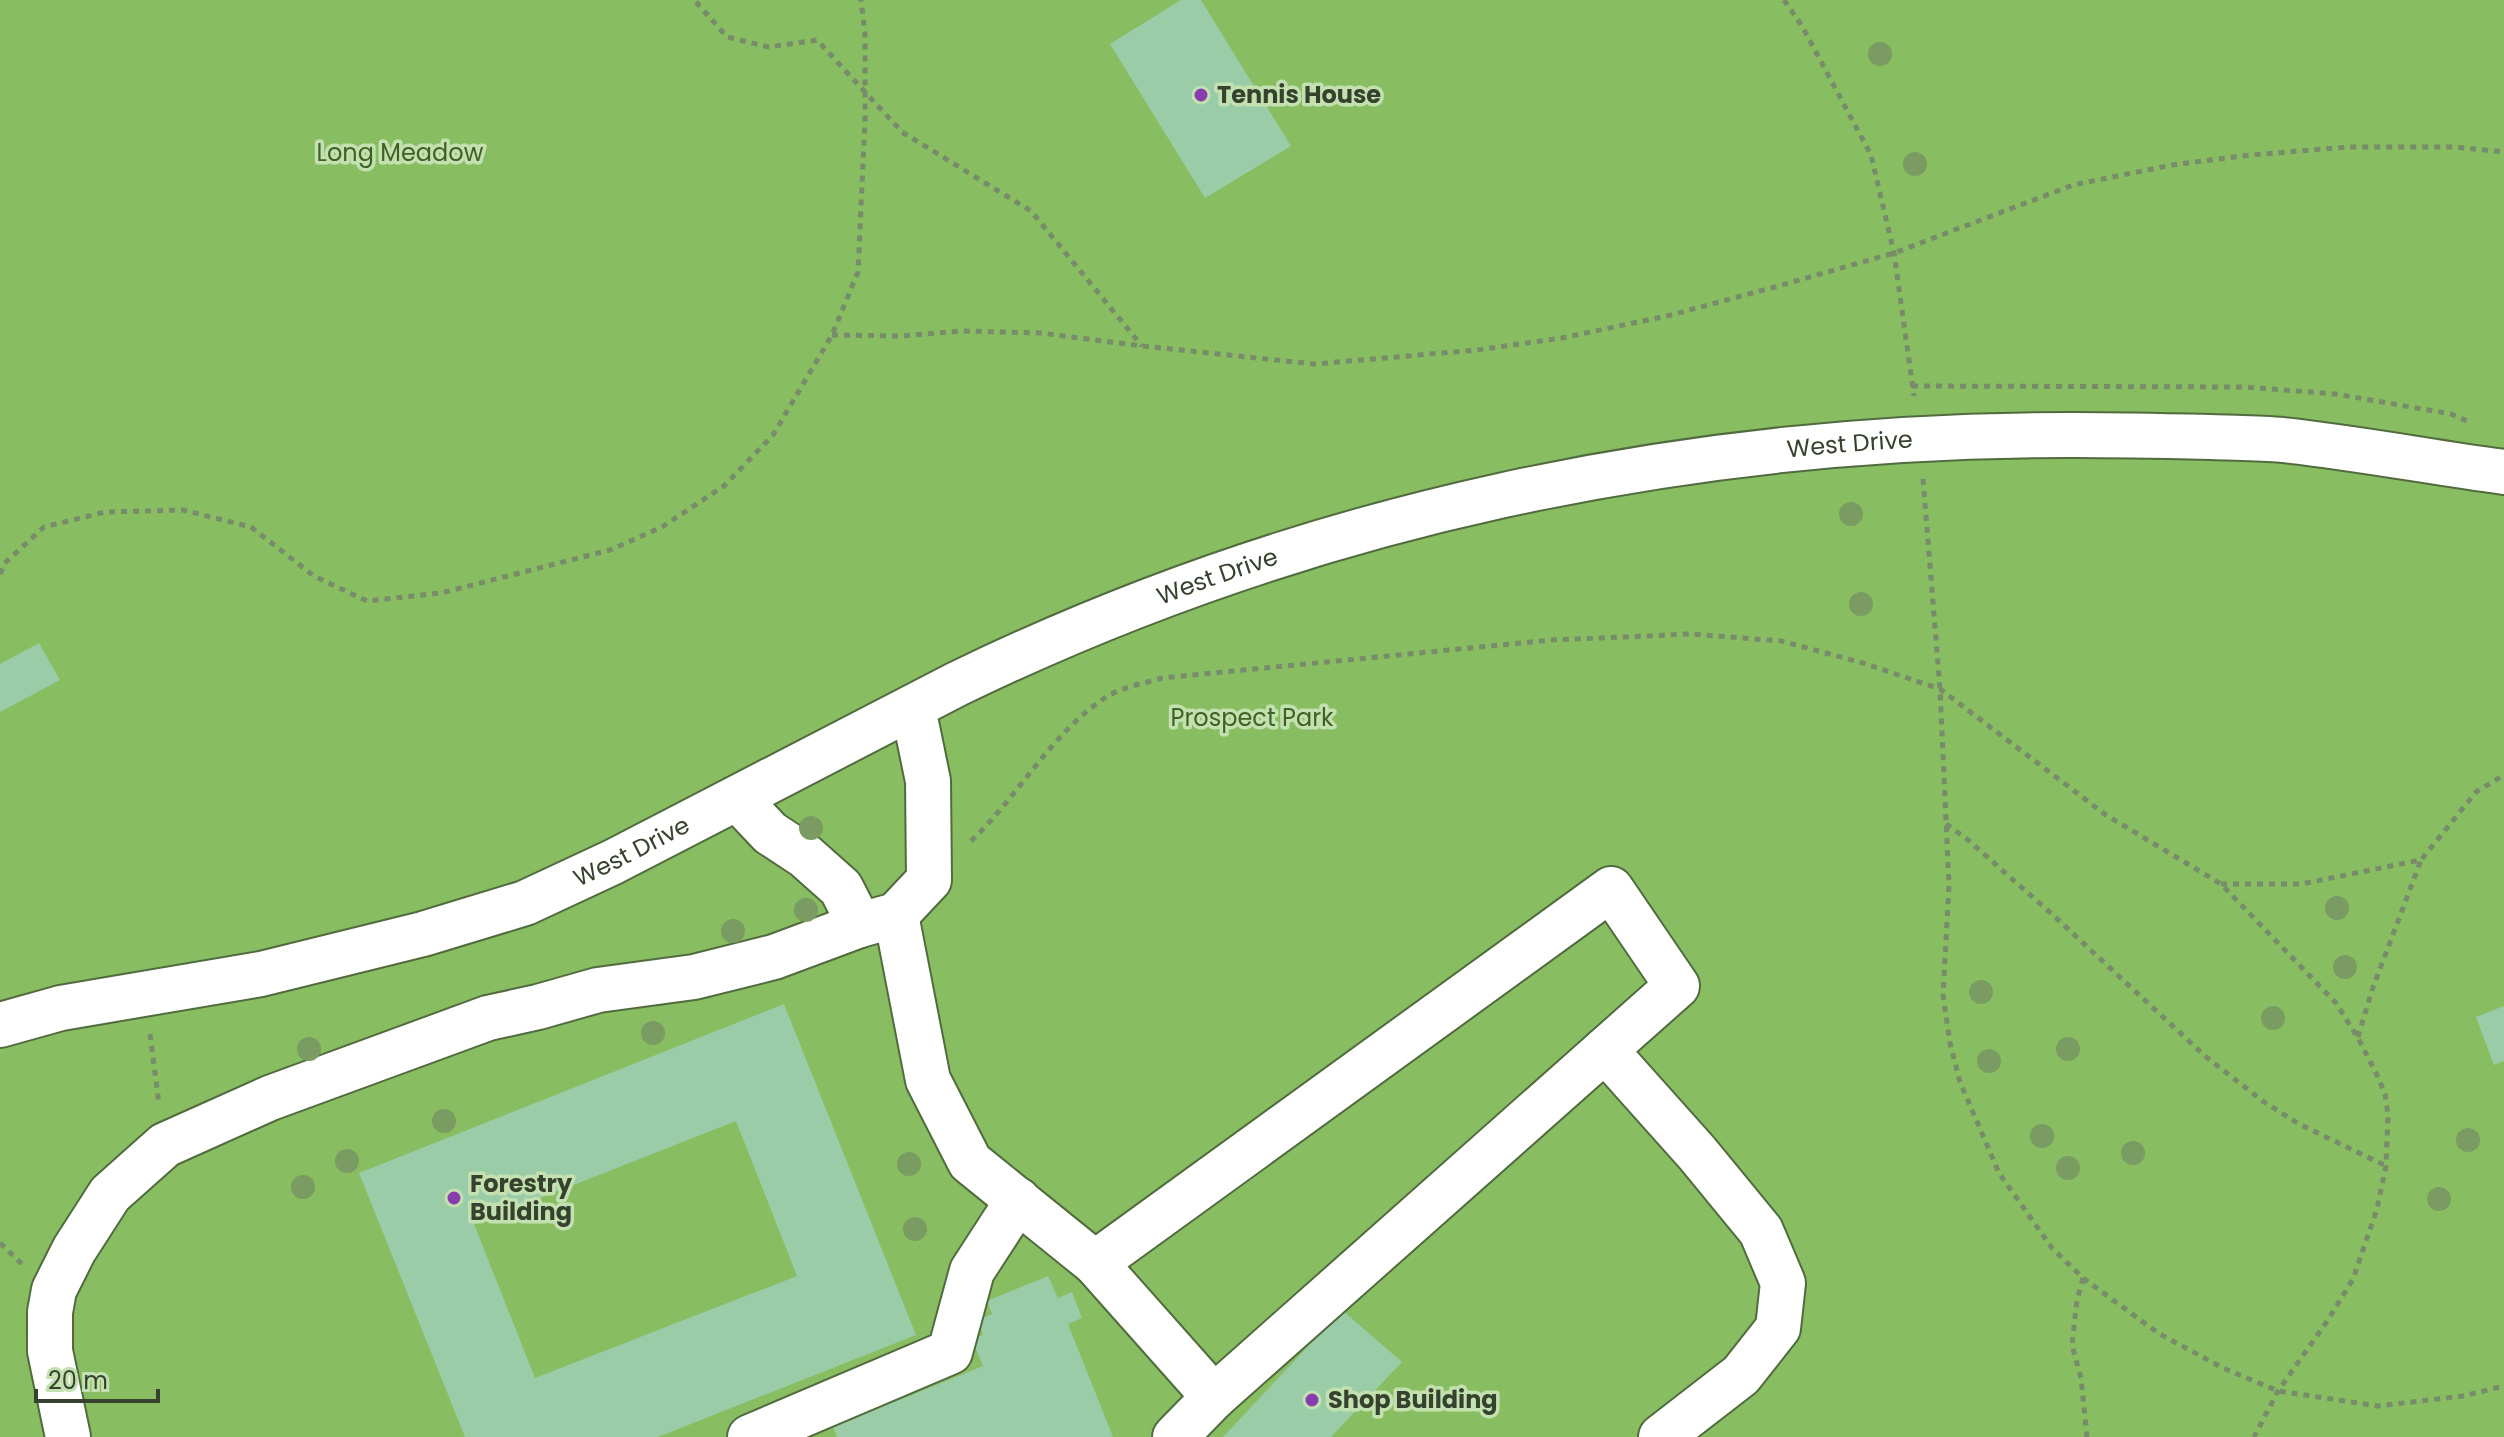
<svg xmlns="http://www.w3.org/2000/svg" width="2504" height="1437" viewBox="0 0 2504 1437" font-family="Poppins,sans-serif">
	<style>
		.green { fill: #88bd61 }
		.building { fill: #9acca8; fill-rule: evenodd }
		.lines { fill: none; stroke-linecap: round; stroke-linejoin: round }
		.minor-casing { stroke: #516b3f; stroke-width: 48 }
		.path { stroke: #788b6a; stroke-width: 5; stroke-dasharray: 6 6; stroke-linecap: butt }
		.minor { stroke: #fff; stroke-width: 44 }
		.tree { fill: #7a9b62 }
		.poi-dot { fill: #893cad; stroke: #c3e1b0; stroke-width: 3 }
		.labels { text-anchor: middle; stroke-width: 7; stroke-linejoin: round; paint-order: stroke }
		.poi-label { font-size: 24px; font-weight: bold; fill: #36412e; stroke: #c3e1b0; text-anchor: start }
		.park-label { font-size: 24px; fill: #3f6222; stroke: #c3e1b0 }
		.street-label { font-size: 24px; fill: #36412e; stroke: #c3e1b0 }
	</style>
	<rect width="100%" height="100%" fill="#c3e1b0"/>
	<path class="green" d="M0,0h2504v1437h-2504z"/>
	<path class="building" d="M1181,0h20l90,146 -86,52 -95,-154z
		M39,643l21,37 -60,32v-48z
		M784,1004l132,331 -258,102h-193l-106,-264zM736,1121l61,155 -262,102 -61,-154z
		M2504,1006v55l-10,4 -18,-48z
		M1048,1276l10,22 14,-6 10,26 -14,6 45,113h-276l-4,-10 150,-61 -11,-27 11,-4 -5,-15 14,-6 -5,-13z
		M1342,1310l60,52 -71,75h-108z"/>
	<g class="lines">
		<defs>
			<g id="minor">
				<path d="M737,798l33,35 35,23 36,32 19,37 36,-10 33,-35 -1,-99 -15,-73"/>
				<path d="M896,915l32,165 42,82 125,101 119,134"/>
				<path id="s1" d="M0,1025l61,-17 200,-34 162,-40 102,-31 88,-41 344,-178c350,-170 731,-250 1119,-249 45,0 90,1 135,2 24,1 48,1 72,3 74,8 147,22 221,32"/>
				<path d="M1605,1050l92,103 64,78 22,52 -5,45 -37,47 -80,62"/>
				<path d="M1095,1263l516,-374 66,97 -463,411 -39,40"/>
				<path d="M68,1437l-18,-86v-39l4,-22 20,-40 36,-56 55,-49 105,-47 218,-80 50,-11 60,-17 96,-13 80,-20 86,-32"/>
				<path d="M750,1437l200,-85 22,-81 46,-71"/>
			</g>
		</defs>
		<use href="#minor" class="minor-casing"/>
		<path class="path" d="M1784,0l18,26 69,129 23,98 20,143
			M696,2l31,35 42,10 48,-7 85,92 129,79 111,135
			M832,335l68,1 62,-5 79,2 101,13 173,18 162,-14 85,-12 109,-23 111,-30 112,-32 179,-68 99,-20 78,-10 99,-8h106l49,5
			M1912,386l333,1 91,7 115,20 16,7
			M1923,479l17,210 9,196 -6,110 7,48 10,39 39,91 53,75 31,30 75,55 65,35 55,23 100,15 85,-10 41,-10
			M0,574l6,-12 38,-35 61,-15 78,-2 68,17 63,49 53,25 74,-8 169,-43 52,-23 62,-41 49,-51 59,-100 26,-63 7,-151v-87l-4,-34
			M1946,824l21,15 87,77 151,140 59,46 35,22 87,42
			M971,841c48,-45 81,-110 137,-145 15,-9 37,-13 54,-18l390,-38 139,-6 90,7 82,22 77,26 166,126 115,69 115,119 22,35 19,37 8,19 3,21 -2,51 -9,43 -24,70 -25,41 -50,71 -24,46
			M2221,884h80l120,-24 55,-68 28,-17
			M150,1034l9,70
			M2358,1037l14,-47 49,-130
			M0,1243l22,21
			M2083,1278l-6,22 -5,45 9,33 6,59"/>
		<use href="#minor" class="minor"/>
	</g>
	<g class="tree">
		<circle cx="1880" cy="54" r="12"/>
		<circle cx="1915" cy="164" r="12"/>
		<circle cx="1851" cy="514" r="12"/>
		<circle cx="1861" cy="604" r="12"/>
		<circle cx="811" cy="828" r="12"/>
		<circle cx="2337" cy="908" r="12"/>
		<circle cx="806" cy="910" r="12"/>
		<circle cx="733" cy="931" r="12"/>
		<circle cx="2345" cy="967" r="12"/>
		<circle cx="1981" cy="992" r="12"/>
		<circle cx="2273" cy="1018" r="12"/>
		<circle cx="653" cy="1033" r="12"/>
		<circle cx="309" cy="1049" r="12"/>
		<circle cx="2068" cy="1049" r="12"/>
		<circle cx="1989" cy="1061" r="12"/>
		<circle cx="444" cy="1121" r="12"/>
		<circle cx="2042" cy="1136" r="12"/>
		<circle cx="2468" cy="1140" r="12"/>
		<circle cx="2133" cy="1153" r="12"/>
		<circle cx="347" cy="1161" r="12"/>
		<circle cx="909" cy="1164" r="12"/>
		<circle cx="2068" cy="1168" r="12"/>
		<circle cx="303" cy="1187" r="12"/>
		<circle cx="2439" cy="1199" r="12"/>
		<circle cx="915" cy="1229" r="12"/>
	</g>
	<g class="poi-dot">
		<circle cx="1201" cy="95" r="8"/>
		<circle cx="454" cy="1198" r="8"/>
		<circle cx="1312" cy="1400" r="8"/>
	</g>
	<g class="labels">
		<g class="poi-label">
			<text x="1217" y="103">Tennis House</text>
			<text x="470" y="1192">Forestry<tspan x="470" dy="28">Building</tspan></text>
			<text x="1328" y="1408">Shop Building</text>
		</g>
		<g class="park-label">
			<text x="400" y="161">Long Meadow</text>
			<text x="1252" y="726">Prospect Park</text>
		</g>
		<g class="street-label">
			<text dy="8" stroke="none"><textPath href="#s1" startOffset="1954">West Drive</textPath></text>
			<text dy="8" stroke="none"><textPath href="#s1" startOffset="1306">West Drive</textPath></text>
			<text dy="8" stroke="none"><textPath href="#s1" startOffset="658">West Drive</textPath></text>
		</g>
	</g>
	<path d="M36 1389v12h122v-12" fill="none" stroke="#36412e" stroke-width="4"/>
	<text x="48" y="1389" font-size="24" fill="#36412e" stroke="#c3e1b0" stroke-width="6" paint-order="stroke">20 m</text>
</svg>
